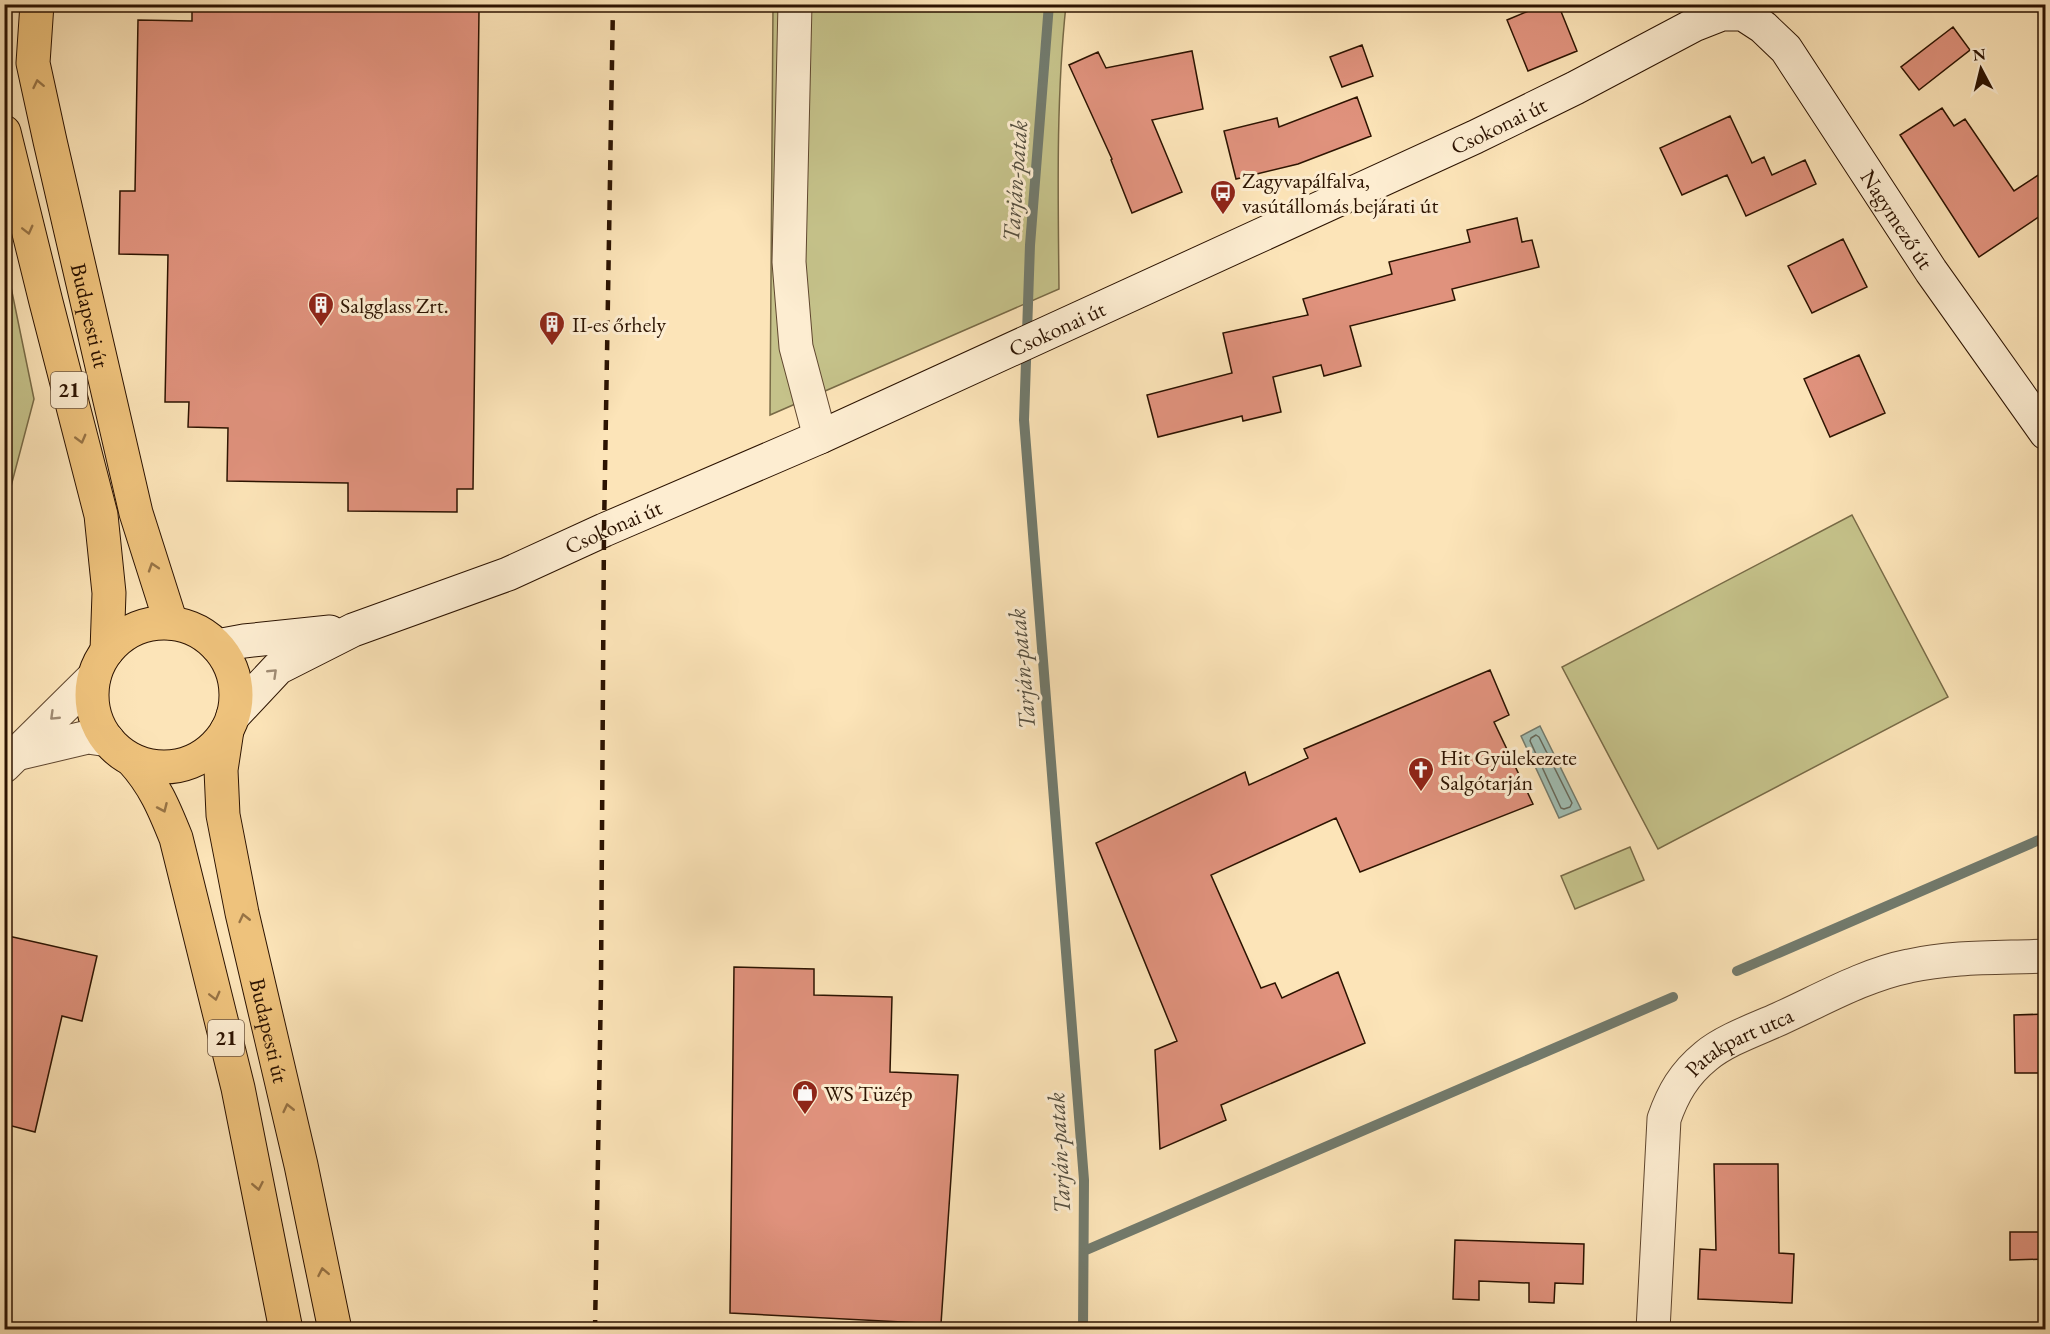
<svg xmlns="http://www.w3.org/2000/svg" width="2050" height="1334" viewBox="0 0 2050 1334" font-family="'EB Garamond',serif">
	<style>
		.green { fill: #c5c28a; stroke: #786a46; stroke-width: 1.5 }
		.water { fill: #a0beb4; stroke: #727a6c; stroke-width: 1.5 }
		.lines { fill: none; stroke-linecap: round; stroke-linejoin: round }
		.shore { stroke: #66685a; stroke-width: 1.5 }
		.stream { stroke: #727a6c; stroke-width: 10 }
		.building { fill: #e0927d; stroke: #2c1301; stroke-width: 1.5 }
		.minor-casing { stroke: #60472f; stroke-width: 35 }
		.tertiary-casing { stroke: #60472f; stroke-width: 35 }
		.secondary-casing { stroke: #2c1301; stroke-width: 35 }
		.primary-casing { stroke: #2c1301; stroke-width: 35 }
		.minor { stroke: #fdedd1; stroke-width: 33 }
		.tertiary { stroke: #fdedd1; stroke-width: 33 }
		.secondary { stroke: #fdedd1; stroke-width: 33 }
		.primary { stroke: #eec27c; stroke-width: 33 }
		.rail { stroke: #2c1301; stroke-width: 4.5; stroke-dasharray: 10 10; stroke-linecap: butt }
		.oneway { stroke: #977345 }
		.oneway2 { stroke: #9f8b73 }
		.labels { text-anchor: middle; stroke-width: 6; stroke-linejoin: round; paint-order: stroke }
		.shield { fill: #fdedd1; stroke: #6b543f; stroke-width: 1.5 }
		.shield-label { font-size: 21px; font-weight: bold; fill: #2c1301 }
		.street-label { font-size: 22px; fill: #2c1301; stroke: #fdedd1 }
		.poi-label { font-size: 22px; fill: #2c1301; stroke: #fdedd1; text-anchor: start }
		.water-label { font-size: 24px; font-style: italic; fill: #554f40; stroke: #fdedd1 }
	</style>
	<rect width="100%" height="100%" fill="#fce4b8"/>
	<filter id="stains"><feTurbulence type="fractalNoise" baseFrequency=".00333" numOctaves="4"/><feColorMatrix values="0 0 0 0 .2 0 0 0 0 .09 0 0 0 0 .02 0 0 0 .5 -.17"/></filter>
	<radialGradient id="worn" r=".72"><stop offset=".6" stop-color="#630" stop-opacity="0"/><stop offset="1" stop-color="#630" stop-opacity=".3"/></radialGradient>
	<path class="green" d="M773,5h293c-10,94 -8,189 -7,284l-289,126z
		M5,258l29,141 -29,110h-1z
		M1852,515l96,182 -290,152 -96,-182z
		M1630,847l14,33 -69,29 -14,-33z"/>
	<path class="water" d="M1540,726l41,83 -22,9 -38,-82z"/>
	<g class="lines">
		<path class="shore" d="M1536,735l3,2 33,66 -2,4 -6,2 -3,-1 -31,-67 1,-3z"/>
		<path class="stream" d="M1049,4l-19,241 -6,175 60,760 -1,150
			M1737,971l309,-134
			M1084,1251l589,-254"/>
	</g>
	<path class="building" d="M192,4h242v7h45l-6,478h-16v23l-109,-1v-28l-121,-2 1,-53 -40,-1 1,-25h-24l3,-147 -49,-1 1,-63h15l3,-171 54,1z
		M1545,4h13l19,47 -49,20 -21,-51z
		M1953,27l17,23 -51,40 -18,-23z
		M1362,45l11,31 -31,11 -12,-30z
		M1192,51l11,58 -51,11 30,72 -50,21 -21,-53 1,-1 -43,-94 29,-13 8,16z
		M1357,97l14,39 -73,28 -62,15 -12,-48 53,-13 2,9z
		M1942,108l12,18 11,-7 49,72 32,-21v42l-67,45 -79,-122z
		M1730,116l22,47 12,-6 8,18 33,-15 11,24 -70,32 -19,-41 -45,20 -22,-47z
		M1517,218l5,24 10,-2 7,27 -87,22 3,11 -105,26 11,40 -37,10 -3,-11 -48,12 8,35 -38,9 -1,-5 -84,21 -11,-42 85,-22 -9,-40 85,-18 -5,-16 89,-25 -3,-12 81,-20 -3,-12z
		M1843,239l24,48 -55,26 -24,-47z
		M1859,355l26,58 -55,24 -26,-58z
		M1490,670l19,45 -15,7 39,82 -173,68 -24,-54 -125,57 50,113 14,-5 7,15 56,-26 27,71 -144,62 5,15 -66,29 -5,-99 22,-9 -81,-198 149,-71 4,13 59,-27 -4,-9z
		M4,935l93,21 -15,65 -20,-5 -27,116 -31,-8z
		M734,967l80,2v26l78,2 -2,75 68,3 -17,249 -211,-11z
		M2046,1014v59h-31l-1,-58z
		M1714,1164h64l1,89 15,1 -2,49 -94,-4 2,-50 16,1z
		M2010,1232h36v27l-36,1z
		M1455,1240l129,4 -1,40 -28,-1 -1,20 -25,-1v-19l-50,-2v19l-26,-1z"/>
	<g class="lines">
		<defs>
			<g id="minor">
				<path d="M16,754l72,-17 20,3"/>
				<path d="M4,766l90,-89"/>
				<path id="s1" d="M1653,1330l11,-211c9,-26 20,-45 42,-63 19,-16 51,-27 73,-37 42,-19 85,-44 130,-53 44,-10 92,-8 137,-10"/>
			</g>
			<path id="tertiary" d="M795,4l-6,258 7,85 24,90"/>
			<g id="secondary">
				<path d="M217,646l27,-5 86,-9"/>
				<path id="s2" d="M233,716l45,-48 75,-38 155,-56 96,-44 216,-93 655,-300 100,-49 119,-63 28,-11h21l20,13 23,22 145,222 115,162"/>
			</g>
			<g id="primary">
				<path id="s3" d="M37,4l-4,59 17,78 86,372 35,110"/>
				<path d="M4,132l42,170 55,213 8,78 -2,58"/>
				<circle cx="164" cy="695" r="72"/>
				<path id="s4" d="M227,730l-6,40 2,45 19,98 59,252 34,165"/>
				<path d="M132,760c22,24 32,48 44,78l62,250 48,242"/>
			</g>
		</defs>
		<use href="#minor" class="minor-casing"/>
		<use href="#tertiary" class="tertiary-casing"/>
		<use href="#secondary" class="secondary-casing"/>
		<use href="#primary" class="primary-casing"/>
		<use href="#minor" class="minor"/>
		<use href="#tertiary" class="tertiary"/>
		<use href="#secondary" class="secondary"/>
		<use href="#primary" class="primary"/>
		<path class="rail" d="M595,1330l6,-346 3,-454 9,-526"/>
	</g>
	<defs><path id="oneway-chevron" d="M-2-3.5L2.5 0L-2 3.5" fill="none" stroke-width="1.6" stroke-linecap="round" stroke-linejoin="round" transform="scale(1.5)"/></defs>
	<g class="oneway">
		<use href="#oneway-chevron" transform="translate(38 84) rotate(-102)"/>
		<use href="#oneway-chevron" transform="translate(28 230) rotate(76)"/>
		<use href="#oneway-chevron" transform="translate(81 439) rotate(75)"/>
		<use href="#oneway-chevron" transform="translate(153 567) rotate(-108)"/>
		<use href="#oneway-chevron" transform="translate(163 808) rotate(66)"/>
		<use href="#oneway-chevron" transform="translate(244 918) rotate(-103)"/>
		<use href="#oneway-chevron" transform="translate(215 996) rotate(76)"/>
		<use href="#oneway-chevron" transform="translate(288 1108) rotate(-103)"/>
		<use href="#oneway-chevron" transform="translate(258 1186) rotate(79)"/>
		<use href="#oneway-chevron" transform="translate(323 1272) rotate(-101)"/>
	</g>
	<g class="oneway2">
		<use href="#oneway-chevron" transform="translate(273 673) rotate(-44)"/>
		<use href="#oneway-chevron" transform="translate(54 716) rotate(136)"/>
	</g>
	<defs>
		<symbol id="bus-pin" viewBox="-11 -11 22 30"><path d="M0 17L-7.5 6A9.5 9.5 0 1 1 7.5 6Z" fill="#8f2418" stroke="#fdedd1"/><path d="M-5-6H5V4H4V6H2V4H-2V6H-4V4H-5ZM-3.5-4V0h7V-4ZM-3.5 1.2v1.5H-2V1.2ZM2 1.2v1.5H3.5V1.2Z" fill="#fff"/></symbol>
		<symbol id="building-pin" viewBox="-11 -11 22 30"><path d="M0 17L-7.5 6A9.5 9.5 0 1 1 7.5 6Z" fill="#8f2418" stroke="#fdedd1"/><path d="M-4-6H4V6H1V3H-1V6H-4ZM-2.5-4.3h1.7v1.8h-1.7ZM.8-4.3h1.7v1.8H.8ZM-2.5-1h1.7V.8h-1.7ZM.8-1h1.7V.8H.8Z" fill="#fff"/></symbol>
		<symbol id="church-pin" viewBox="-11 -11 22 30"><path d="M0 17L-7.5 6A9.5 9.5 0 1 1 7.5 6Z" fill="#8f2418" stroke="#fdedd1"/><path d="M-1.2-6h2.4v3.5h3.3v2.4h-3.3V6h-2.4V-.1h-3.3v-2.4h3.3Z" fill="#fff"/></symbol>
		<symbol id="shop-pin" viewBox="-11 -11 22 30"><path d="M0 17L-7.5 6A9.5 9.5 0 1 1 7.5 6Z" fill="#8f2418" stroke="#fdedd1"/><path d="M-5-2.5h2.3a2.7 3.5 0 0 1 5.4 0H5L5.5 6h-11ZM-1.5-2.5h3a1.5 2.3 0 0 0-3 0Z" fill="#fff"/></symbol>
	</defs>
	<g fill-rule="evenodd">
		<use href="#bus-pin" x="1208" y="178" width="30" height="40"/>
		<use href="#building-pin" x="306" y="290" width="30" height="40"/>
		<use href="#building-pin" x="537" y="309" width="30" height="40"/>
		<use href="#church-pin" x="1406" y="755" width="30" height="40"/>
		<use href="#shop-pin" x="790" y="1078" width="30" height="40"/>
	</g>
	<g class="labels">
		<g class="shield">
			<rect x="51" y="372" width="36" height="36" rx="4.5"/>
			<rect x="208" y="1020" width="36" height="36" rx="4.5"/>
		</g>
		<g class="shield-label">
			<text x="69" y="397">21</text>
			<text x="226" y="1045">21</text>
		</g>
		<g class="street-label">
			<text dy="8" stroke="none"><textPath href="#s2" startOffset="1402">Csokonai út</textPath></text>
			<text dy="8" stroke="none"><textPath href="#s2" startOffset="1932">Nagymező út</textPath></text>
			<text dy="8" stroke="none"><textPath href="#s3" startOffset="318">Budapesti út</textPath></text>
			<text dy="8" stroke="none"><textPath href="#s2" startOffset="916">Csokonai út</textPath></text>
			<text dy="8" stroke="none"><textPath href="#s2" startOffset="430">Csokonai út</textPath></text>
			<text dy="8" stroke="none"><textPath href="#s4" startOffset="306">Budapesti út</textPath></text>
			<text dy="8" stroke="none"><textPath href="#s1" startOffset="324">Patakpart utca</textPath></text>
		</g>
		<g class="poi-label">
			<text x="1242" y="188">Zagyvapálfalva,<tspan x="1242" dy="25">vasútállomás bejárati út</tspan></text>
			<text x="340" y="313">Salgglass Zrt.</text>
			<text x="572" y="332">II-es őrhely</text>
			<text x="1440" y="765">Hit Gyülekezete<tspan x="1440" dy="25">Salgótarján</tspan></text>
			<text x="824" y="1101">WS Tüzép</text>
		</g>
		<g class="water-label">
			<text transform="translate(1015 181) rotate(-86)" y="8">Tarján-patak</text>
			<text transform="translate(1022 669) rotate(-95)" y="8">Tarján-patak</text>
			<text transform="translate(1059 1153) rotate(-93)" y="8">Tarján-patak</text>
		</g>
	</g>
	<rect width="2050" height="1334" fill="none" stroke="#fce4b8" stroke-width="24"/>
	<rect x="6" y="6" width="2038" height="1322" fill="none" stroke="#2c1301" stroke-width="3"/>
	<rect x="12" y="12" width="2026" height="1310" fill="none" stroke="#2c1301" stroke-width="1.5"/>
	<g transform="translate(1981 69) rotate(353)" stroke="#fdedd1" stroke-width="4.5" paint-order="stroke">
	<path d="M0-4.5L10 22L0 15L-10 22Z" fill="#2c1301"/>
	<text y="-9" font-size="16" font-weight="bold" text-anchor="middle" fill="#2c1301">N</text>
	</g>
	<rect width="100%" height="100%" filter="url(#stains)"/>
	<rect width="100%" height="100%" fill="url(#worn)"/>
</svg>
